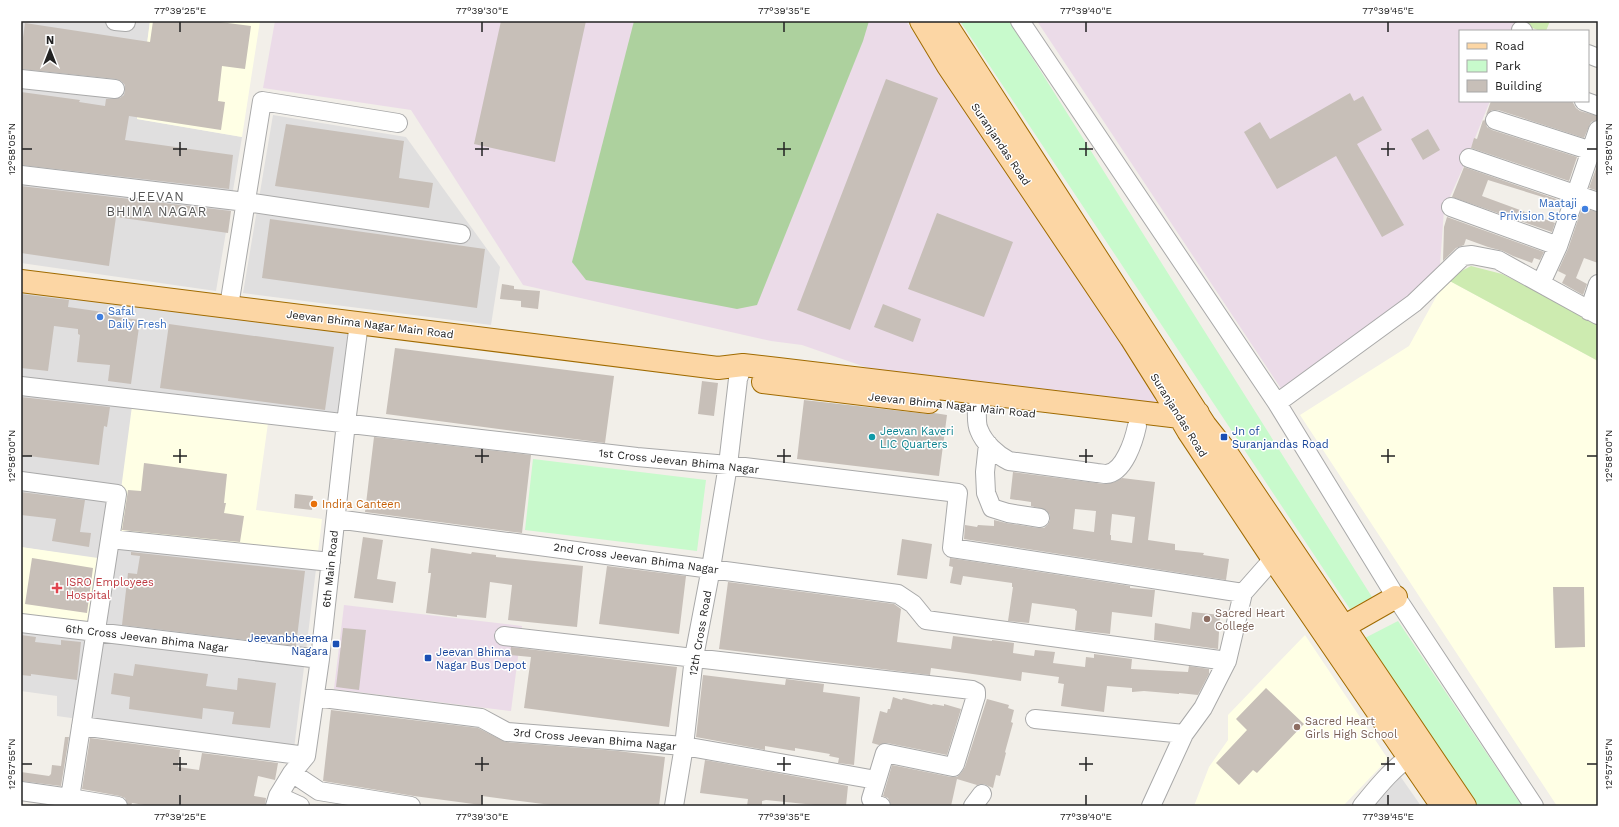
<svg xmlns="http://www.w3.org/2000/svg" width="1619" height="827" viewBox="0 0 1619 827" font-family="'Work Sans',sans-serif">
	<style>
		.residential { fill: #e0dfdf }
		.industrial { fill: #ebdbe8 }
		.education { fill: #ffffe5 }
		.grass { fill: #cdebb0 }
		.forest { fill: #add19e }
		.park { fill: #c8facc }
		.building { fill: #c7bfb8; fill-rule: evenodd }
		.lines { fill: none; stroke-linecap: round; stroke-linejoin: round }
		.minor-casing { stroke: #a9a9a9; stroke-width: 20 }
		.major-casing { stroke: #a06b00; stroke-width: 24 }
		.minor { stroke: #fff; stroke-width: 18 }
		.major { stroke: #fcd6a4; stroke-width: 22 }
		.ticks { fill: none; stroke: #222; stroke-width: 1.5 }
		.shop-dot { fill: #3f7fe0; stroke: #fff; stroke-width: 1.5 }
		.culture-dot { fill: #0f9aa8; stroke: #fff; stroke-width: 1.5 }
		.transit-dot { fill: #1a4fb4; stroke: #fff; stroke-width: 1.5 }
		.food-dot { fill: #e8710a; stroke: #fff; stroke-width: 1.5 }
		.health-dot { fill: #e0444e; stroke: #fff; stroke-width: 1.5 }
		.education-dot { fill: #8d6e63; stroke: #fff; stroke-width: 1.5 }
		.labels { text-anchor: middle; stroke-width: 3; stroke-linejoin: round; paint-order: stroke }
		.street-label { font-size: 11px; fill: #222; stroke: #fff }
		.shop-label { font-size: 11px; fill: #366cbe; stroke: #fff; text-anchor: end }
		.culture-label { font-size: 11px; fill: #0d838f; stroke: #fff; text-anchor: start }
		.transit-label { font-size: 11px; fill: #164399; stroke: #fff; text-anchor: start }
		.food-label { font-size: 11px; fill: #c56008; stroke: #fff; text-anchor: start }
		.health-label { font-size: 11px; fill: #be3a42; stroke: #fff; text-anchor: start }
		.education-label { font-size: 11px; fill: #785e54; stroke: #fff; text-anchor: start }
		.quarter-label { font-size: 13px; letter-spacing: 1px; fill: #555; stroke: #fff }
		.neatline { fill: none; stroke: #222; stroke-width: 1.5 }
		.ticks-label { font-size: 10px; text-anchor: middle; fill: #222 }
	</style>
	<rect width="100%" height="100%" fill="#f2efe9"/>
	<path class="residential" d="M21,21h129l-13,98 105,18 -26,154 -195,-28z
		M273,115l133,22 94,130 -9,58 -248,-32z
		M21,289l328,43 -12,100 -205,-26 184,163 -22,180 -237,-33v-20l-36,-5v-60l65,10 12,-82 -77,-12z
		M1398,773l23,33h-47z"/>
	<path class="industrial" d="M275,21h631l252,378 -4,7 -283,-37 -69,-24 -31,-4 -248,-56 -112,-175 -148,-22z
		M1037,21h487l-5,10h-59v70h30l-28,69 -18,40 -4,55 -31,34 -127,91z
		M344,605l178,21 -11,85 -177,-22z"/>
	<path class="education" d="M150,21h110l-18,116 -105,-18z
		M1446,279l152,82v445h-41l-257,-391 109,-69z
		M132,406l136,17 -12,87 66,9 -6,50 -202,-26z
		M21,547l77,11 -10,70 -67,-10z
		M1305,635l83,124 -45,47h-149l15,-39 19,-27v-25z"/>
	<path class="grass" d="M1524,21h26l-4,10h-6l-17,-7z
		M1471,266l31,8 96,47v40l-152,-82z"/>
	<path class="forest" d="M634,21h235l-6,20 -106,264 -20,4 -151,-29 -14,-18z"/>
	<path class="park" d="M960,21h49l363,576 -22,12z
		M533,459l173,21 -9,71 -172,-21z
		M1398,621l124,185h-45l-114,-167z"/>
	<path class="building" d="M153,21h59l39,5 -6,43 -23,-3 -4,35 7,1 -4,28 -92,-14 -4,24 108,15 -4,34 -208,-24v-73l59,8 -1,2 26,4 1,-7 14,-1 4,-3 1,-5v-5l-4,-4 -5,-2 -95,-10v-17l4,-29 125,19z
		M501,21h85l-31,141 -81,-18z
		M886,79l52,19 -88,232 -53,-20z
		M1350,93l4,8 9,-5 19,34 -25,14 47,81 -22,12 -46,-81 -59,33 -33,-57 16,-10 10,17z
		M1491,101h81l4,7 4,3 18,5v4l-7,2 -7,16 -86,-28h-6l-6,5z
		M1485,119l2,8 5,3 85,27 -8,24 -98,-33 3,-10 3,1 6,-19 1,1z
		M286,124l118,17 -5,37 34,5 -4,25 -154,-22z
		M1428,129l12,21 -17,10 -12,-21z
		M1598,163v28l-9,-3z
		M1464,167l98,34v2l-74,-23 -6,16 73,27 -3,9 -100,-35z
		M21,186l210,25 -3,22 -112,-16 -7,49 -88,-13z
		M1582,208l16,4v51l-14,-5 -8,20 11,6 -4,11 -21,-12 4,-8 -8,-4 10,-22z
		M937,213l76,29 -29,75 -76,-28z
		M1447,217l97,35 -4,8 -6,-2 -2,5 -19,-7 -10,-5 -15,-4 -22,-8 -2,6 -8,3 -13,13 1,-34z
		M270,219l215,30 -8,59 -215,-30z
		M502,284l12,2v3l26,2 -2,18 -17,-2v-6l-21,-2z
		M21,294l48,6 -1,7 42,6 -1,3 31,4 -9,64 -23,-3 2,-16 -33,-3 3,-27 -2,-1v-5l-24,-3 -6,45 -27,-3z
		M883,304l38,15 -8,23 -39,-15z
		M169,324l165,23 -9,63 -165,-22z
		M395,348l219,28 -9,67 -219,-29z
		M702,381l16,2 -4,33 -16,-2z
		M21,397l89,10 -3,20 -3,-1 -5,39 -78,-10z
		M804,400l124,14 6,-1 13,2 -8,61 -142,-17z
		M374,437l157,18 -9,78 -157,-21z
		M144,463l83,11 -3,29h2l-2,10 20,3 -4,26 -118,-12 6,-40 13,1z
		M1013,472l91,12 11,-2 7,-4 33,4 -7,58 27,4v6l29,3 -1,2 26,4 -3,21 -262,-41 1,-14 12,2 1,-2 16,1v-6l12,3 32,5h6l4,-4 2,-4v-5l-4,-5 -15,-4v-4l-21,-3zM1075,509l21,2 -2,21 -21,-3zM1112,514l23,3 -3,26 -21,-3v-5h-1z
		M21,492l64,8 -5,32 11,1 -2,14 -37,-6 4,-22 -35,-4z
		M295,494l18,2 -1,14 -18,-2z
		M363,537l20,3 -6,39 19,3 -3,21 -39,-5z
		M902,539l30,5 -5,35 -30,-4z
		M431,548l40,6 1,-2 24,3v2l87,9 -6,61 -69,-7 4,-35 -22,-3 -4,36 -29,-3v2l-31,-4 5,-40h-3z
		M131,552l174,19 -9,75 -174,-21 6,-52 9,1 3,-18 -9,-1z
		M32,558l61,10 -6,45 -62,-9z
		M950,558l180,28v2l25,2 -3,27 -40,-5 -2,22 -35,-4 2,-19 -2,-1v-1l-43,-6 -3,20 -21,-2 5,-34h-1v-4l-49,-7 -2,9 -11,-2 3,-16 -4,-1z
		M607,566l79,10 -7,58 -80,-10z
		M728,582l166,22 7,5 -4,33 54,7 2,-13 39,5v-1l22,3 -1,10 21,3 1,-6 20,2 -2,11 32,4 1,-10 8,1v-4l38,5 -1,10 57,3 1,-6 20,3v5l-11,21 -19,-2v1l-35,-3 -12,1v-4l-25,-2 -3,26 -43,-6 3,-22 -6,-1 1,-6 -37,-5 -1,9 -90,-13 -1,7 -211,-26z
		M1553,587h31l1,60 -30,1z
		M1192,612l28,3 -2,34 -64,-9 1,-17 35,6z
		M343,628l23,2 -7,60 -23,-3z
		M21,635l15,2 -1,5 26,3v-5l20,2 -4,38 -46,-6v2l-10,-1z
		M511,647l166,20 -8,60 -145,-19 7,-51 -21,-2z
		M135,664l73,10 -2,12 31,4 1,-12 38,5 -6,45 -38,-4 2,-12 -31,-4 -1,11 -73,-10 1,-12 -19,-3 3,-21 19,3z
		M703,675l82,10 1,-6 38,5 -1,8 37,5 -6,68 -16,-2 1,-5 -10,-2 1,-2 -35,-6v3l-30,-5v4l-69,-13z
		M1266,688l38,36 -47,49 -4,-3 -14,15 -23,-22 31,-33 -11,-11z
		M893,697l9,3 1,-2 29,7 1,-1 11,2v-2l17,5 -14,46 -60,-12 -8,2 -7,-2 8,-32 7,2 1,-4h2z
		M987,699l22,6 -1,3 6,2 -3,12 2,1 -8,29 1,1 -6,23 -4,-1 -3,13 -9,-4 -7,1 -20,-6 -6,27h-55l-5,-1 -3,-7 -5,-2 9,-31 59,12h6l4,-4 4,-6z
		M331,710l147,18 28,14 112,9 47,6 -6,49h-100l-77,-10 -1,9 -67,-9 -91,-15z
		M65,737h4l-8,49 -40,-5v-9l28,4 2,-2 1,-9 9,1z
		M90,738l90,12 -2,17 21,3 3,-17 76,10 -3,17 -17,-4 -4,20 12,2 -1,8h-114l-19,-3 -1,3h-3l-3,-8 -5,-2 -38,-7z
		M705,760l143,26 -2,20h-21l-59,-6 -4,1v5h-15l1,-7 -48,-6z"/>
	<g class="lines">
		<defs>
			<path id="minor" d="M115,21l11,1
				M1020,21l257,382 119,194 138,209
				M1521,30l2,1
				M1588,54l10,4
				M21,79l94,10
				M1584,101l14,5
				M1495,120l103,33
				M1469,158l129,44
				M21,175l225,27 215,32
				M1451,207l107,39
				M1541,283l17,-37 40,-116
				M229,306l33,-205 136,22
				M1589,311l9,-27
				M21,386l616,71 91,8 230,28 -6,55 291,45
				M1277,403l137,-100 49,-47 9,-1 26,5 100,55
				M977,408c0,6 -1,16 2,22 5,13 18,25 30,31l88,12c3,0 6,1 9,1 18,-1 28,-34 31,-48
				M988,444l-3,28 1,21 6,15 16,5 32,5
				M21,481l96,13 -47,304 48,8
				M336,519l562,75 15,10 13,16 301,41
				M110,539l221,23
				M21,623l299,36
				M504,636l468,54 4,2v4l-21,68 -2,3 -68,-14 -14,46 4,6 6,1
				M315,697l166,21 26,14 177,14 192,34
				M1035,719l149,15
				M81,726l225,30
				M292,773l27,18 92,15
				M21,791l49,7
				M278,796l22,10
				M275,806l3,-10 14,-23 14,-17 14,-97 26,-236 13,-100
				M674,806l10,-60 10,-89 17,-89 17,-103 10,-86 5,-14
				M973,806l9,-12
				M1151,806l33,-72 19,-26 24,-47 16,-68 30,-34
				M1362,806c17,-21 34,-42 58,-56"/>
			<path id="major" d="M921,21l27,45 183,272 34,54 23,39 85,128 169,247
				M944,21l261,404 19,24 241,357
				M21,281l697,87 25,-3 35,4 402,48 18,-4
				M763,382l166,20
				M1331,634l65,-37"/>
		</defs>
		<use href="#minor" class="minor-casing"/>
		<use href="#major" class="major-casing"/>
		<use href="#minor" class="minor"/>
		<use href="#major" class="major"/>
	</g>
	<path class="ticks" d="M180,22v10M482,22v10M784,22v10M1086,22v10M1388,22v10M180,142v14M482,142v14M784,142v14M1086,142v14M1388,142v14M22,149h10M173,149h14M475,149h14M777,149h14M1079,149h14M1381,149h14M1587,149h10M180,449v14M482,449v14M784,449v14M1086,449v14M1388,449v14M22,456h10M173,456h14M475,456h14M777,456h14M1079,456h14M1381,456h14M1587,456h10M180,757v14M482,757v14M784,757v14M1086,757v14M1388,757v14M22,764h10M173,764h14M475,764h14M777,764h14M1079,764h14M1381,764h14M1587,764h10M180,795v10M482,795v10M784,795v10M1086,795v10M1388,795v10"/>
	<g class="shop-dot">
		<circle cx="1585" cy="209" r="4"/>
		<circle cx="100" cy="317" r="4"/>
	</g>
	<circle class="culture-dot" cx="872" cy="437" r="4"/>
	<g class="transit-dot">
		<rect x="1220" y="433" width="8" height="8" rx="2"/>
		<rect x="332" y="640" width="8" height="8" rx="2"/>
		<rect x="424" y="654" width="8" height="8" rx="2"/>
	</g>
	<circle class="food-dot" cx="314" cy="504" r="4"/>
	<path class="health-dot" d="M55 582h4v4h4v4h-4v4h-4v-4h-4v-4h4z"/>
	<g class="education-dot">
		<circle cx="1207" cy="619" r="4"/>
		<circle cx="1297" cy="727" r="4"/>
	</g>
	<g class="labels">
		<g class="street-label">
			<text transform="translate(1001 144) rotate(56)" y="4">Suranjandas Road</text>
			<text transform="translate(370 324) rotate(7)" y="4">Jeevan Bhima Nagar Main Road</text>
			<text transform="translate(952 405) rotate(6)" y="4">Jeevan Bhima Nagar Main Road</text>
			<text transform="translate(1179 415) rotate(58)" y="4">Suranjandas Road</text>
			<text transform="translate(679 461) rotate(6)" y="4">1st Cross Jeevan Bhima Nagar</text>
			<text transform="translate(636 558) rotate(8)" y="4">2nd Cross Jeevan Bhima Nagar</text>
			<text transform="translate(330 569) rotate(-84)" y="4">6th Main Road</text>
			<text transform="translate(700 633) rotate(-80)" y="4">12th Cross Road</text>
			<text transform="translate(147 638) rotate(7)" y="4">6th Cross Jeevan Bhima Nagar</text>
			<text transform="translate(595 739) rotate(5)" y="4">3rd Cross Jeevan Bhima Nagar</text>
		</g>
		<g class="shop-label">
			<text x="1577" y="207">Maataji<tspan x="1577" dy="13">Privision Store</tspan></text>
			<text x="108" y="315" text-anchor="start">Safal<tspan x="108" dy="13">Daily Fresh</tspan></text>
		</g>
		<g class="culture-label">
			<text x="880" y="435">Jeevan Kaveri<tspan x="880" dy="13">LIC Quarters</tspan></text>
		</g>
		<g class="transit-label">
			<text x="1232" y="435">Jn of<tspan x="1232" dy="13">Suranjandas Road</tspan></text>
			<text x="328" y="642" text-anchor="end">Jeevanbheema<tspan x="328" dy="13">Nagara</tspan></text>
			<text x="436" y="656">Jeevan Bhima<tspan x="436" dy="13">Nagar Bus Depot</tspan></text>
		</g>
		<g class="food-label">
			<text x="322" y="508">Indira Canteen</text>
		</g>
		<g class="health-label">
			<text x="66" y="586">ISRO Employees<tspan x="66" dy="13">Hospital</tspan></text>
		</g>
		<g class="education-label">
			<text x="1215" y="617">Sacred Heart<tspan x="1215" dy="13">College</tspan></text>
			<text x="1305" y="725">Sacred Heart<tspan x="1305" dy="13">Girls High School</tspan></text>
		</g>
		<g class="quarter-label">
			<text x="157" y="201">JEEVAN<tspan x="157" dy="15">BHIMA NAGAR</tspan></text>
		</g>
	</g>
	<rect width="1619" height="827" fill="none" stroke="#ffffff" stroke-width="44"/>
	<rect x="1459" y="30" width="130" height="72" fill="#ffffff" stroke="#a7a7a7"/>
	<rect x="1467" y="43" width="20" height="6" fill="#fcd6a4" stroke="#a7a7a7"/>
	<text x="1495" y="50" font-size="12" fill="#222222">Road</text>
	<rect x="1467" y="60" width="20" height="12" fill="#c8facc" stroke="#a7a7a7"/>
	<text x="1495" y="70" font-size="12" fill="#222222">Park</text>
	<rect x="1467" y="80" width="20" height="12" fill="#c7bfb8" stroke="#a7a7a7"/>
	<text x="1495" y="90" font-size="12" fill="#222222">Building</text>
	<g transform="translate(50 50)" stroke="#ffffff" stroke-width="3" paint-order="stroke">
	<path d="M0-3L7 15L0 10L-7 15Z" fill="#222222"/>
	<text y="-6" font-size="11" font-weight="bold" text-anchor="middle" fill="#222222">N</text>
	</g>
	<rect x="22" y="22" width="1575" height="783" class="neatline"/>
	<g class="ticks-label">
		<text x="180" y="14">77°39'25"E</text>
		<text x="482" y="14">77°39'30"E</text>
		<text x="784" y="14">77°39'35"E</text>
		<text x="1086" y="14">77°39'40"E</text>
		<text x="1388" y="14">77°39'45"E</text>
		<text transform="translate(11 149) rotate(-90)" y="4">12°58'05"N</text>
		<text transform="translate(1608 149) rotate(-90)" y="4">12°58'05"N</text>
		<text transform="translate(11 456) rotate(-90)" y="4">12°58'00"N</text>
		<text transform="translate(1608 456) rotate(-90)" y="4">12°58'00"N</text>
		<text transform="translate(11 764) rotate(-90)" y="4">12°57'55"N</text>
		<text transform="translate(1608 764) rotate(-90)" y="4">12°57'55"N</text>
		<text x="180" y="820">77°39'25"E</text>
		<text x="482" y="820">77°39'30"E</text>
		<text x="784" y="820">77°39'35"E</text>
		<text x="1086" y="820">77°39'40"E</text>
		<text x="1388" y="820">77°39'45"E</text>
	</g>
</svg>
